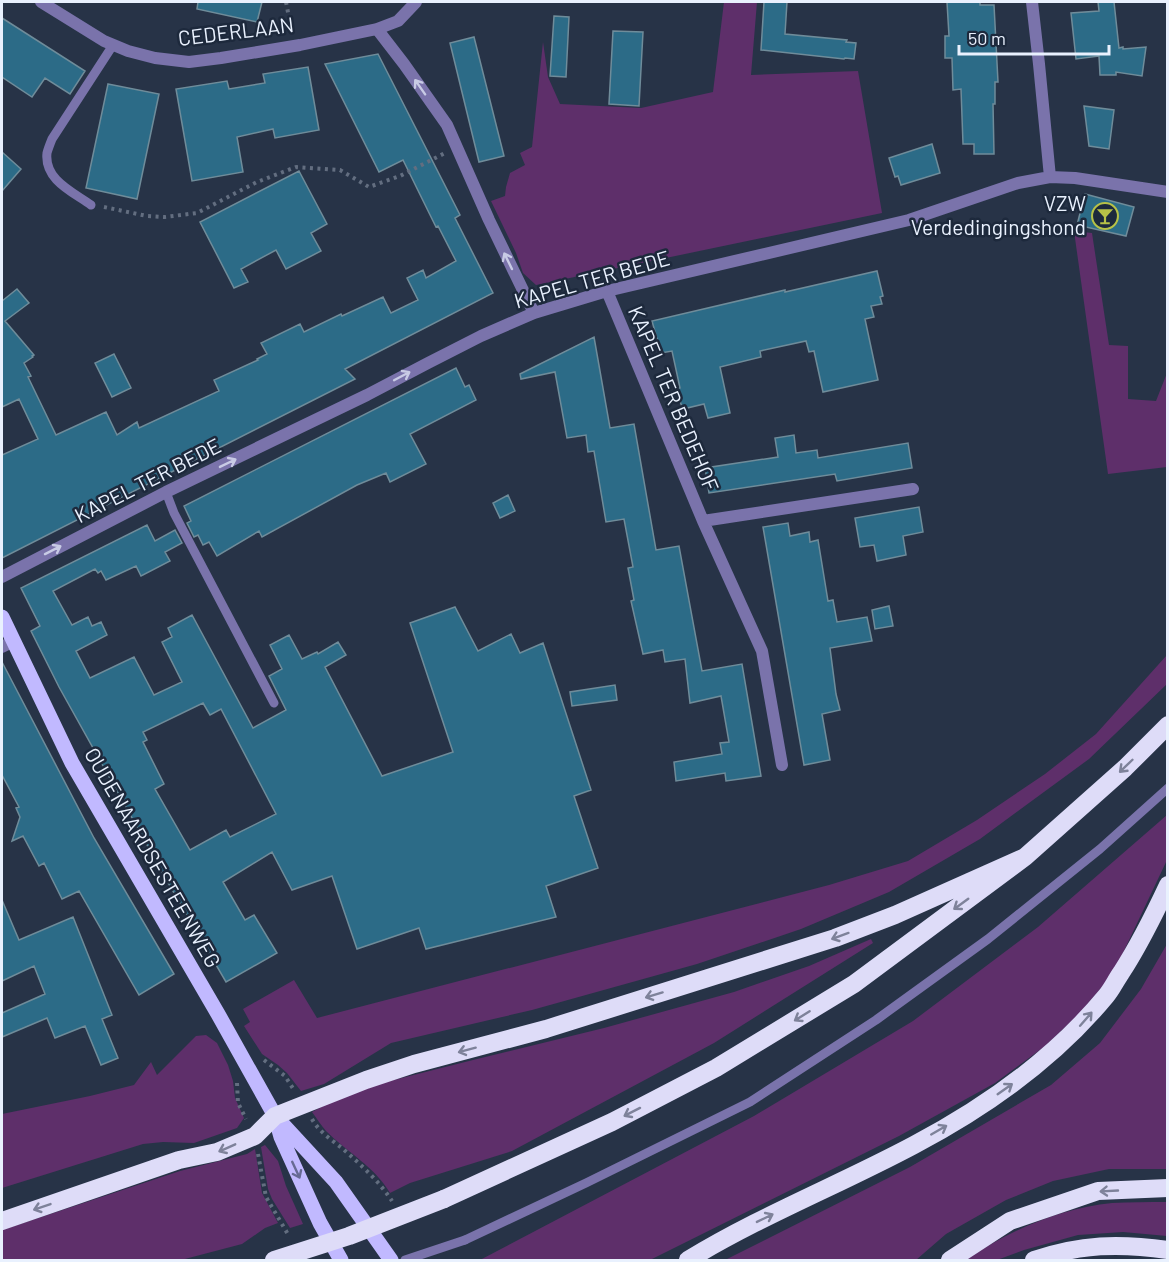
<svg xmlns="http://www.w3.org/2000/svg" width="1169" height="1262" viewBox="0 0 1169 1262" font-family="Barlow,sans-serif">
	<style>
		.green { fill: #5e2f6a }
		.building { fill: #2c6b87; stroke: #6f8c9a; stroke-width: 1.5; fill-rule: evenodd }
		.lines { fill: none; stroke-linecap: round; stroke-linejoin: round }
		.path { stroke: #636e80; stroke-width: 4; stroke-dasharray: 3 4.5; stroke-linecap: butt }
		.service { stroke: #7a73ab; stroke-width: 9 }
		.minor { stroke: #7a73ab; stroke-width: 12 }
		.primary { stroke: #c1b9ff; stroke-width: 15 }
		.motorway { stroke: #dedcf8; stroke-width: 18 }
		.service-bridge { stroke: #7a73ab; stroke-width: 9 }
		.motorway-bridge { stroke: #dedcf8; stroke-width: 18 }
		.oneway { stroke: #c8cbe5 }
		.oneway2 { stroke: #7e829a }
		.oneway3 { stroke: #676a94 }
		.labels { text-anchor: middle; stroke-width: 5; stroke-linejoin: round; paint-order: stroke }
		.street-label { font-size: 21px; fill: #e9f1fe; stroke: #1d293c }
		.poi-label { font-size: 21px; fill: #e9f1fe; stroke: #1d293c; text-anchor: end }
	</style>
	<rect width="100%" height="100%" fill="#273347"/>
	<path class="green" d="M724,2h33l-6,73 107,-4 24,142 -346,72 -13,-12 -7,-20 -25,-52 14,-5 1,-9 4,-14 15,-8 -5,-12 12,-6 11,-105 5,35 12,27 81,4 72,-16z
		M1074,231l18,2 17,112 19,1v53l28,2 11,-28v94l-59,7z
		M1167,655v29l-78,75 -109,80 -91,53 -88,37 -104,35 -165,46 -141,33 -67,41 -23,7 -14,-18 -9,-8 -16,-11 -18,-28 6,-4 -7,-13 51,-29 23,38 512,-133 79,-24 69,-41 68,-46 51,-40z
		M1167,815v45l-54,114 -35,41 -34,32 -49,36 -96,53 -249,124h-170l274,-144 159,-95 125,-94z
		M871,939l2,4 -159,100 -202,108 -102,32 -20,10c-15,-26 -43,-41 -64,-62 -5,-6 -9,-12 -14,-19l28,-15 30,-11 103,-26 131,-32 130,-36 75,-26z
		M1167,944v225h-58l-56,12 -47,19 -60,34 -30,26h-191l185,-93 141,-82 49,-42 41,-54z
		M206,1035l11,8 11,22 5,16 2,17 9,20 -7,10 -43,15 -31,-1 -20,2 -141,44v-74l88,-18 44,-11 17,-23 6,13 39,-39z
		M265,1145l13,16 8,25 17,38 -13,4 -18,-29 -4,-10 -7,-42z
		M255,1149l7,44 16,30 -13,5 -23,16 -61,16h-179v-30l178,-59 67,-17z
		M1167,1202v34l-44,-4 -45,3 -54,15 -27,10h-31c42,-29 94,-52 146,-57 18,-1 37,-1 55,-1z"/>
	<path class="building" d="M198,2h64l-5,20 -60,-13z
		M764,2h23l-2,32 62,6 -1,2 10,1 -2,16 -9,-1 -1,1 -83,-9z
		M947,2h33v3h14l4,77h-3v22h-2l1,50h-20v-10h-11l-2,-55 -8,1 -1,-32h-7v-22h4z
		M1098,2h16l5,46 4,-1v2l23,-2 -4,29 -26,-4v3h-16l-1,-19 -23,3 -5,-46 28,-2z
		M554,16l15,1 -3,60 -16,-1z
		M2,18l83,53 -15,23 -25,-16 -13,19 -30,-20z
		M613,31l30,1 -4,74 -30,-2z
		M474,37l30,119 -25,6 -29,-119z
		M378,54l82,161 -5,3 38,75 -148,76 10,10 -353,179v-103l36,-16 -19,-40 -17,8v-106l15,-12 12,14 -24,18 29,34 -2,1 1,1 -9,6 7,13 -3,1 28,58 50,-23 11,23 20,-13 2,6 80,-37 -5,-11 44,-20 -1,-1 10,-5 -6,-11 39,-19 4,8 37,-18 1,2 41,-19 8,16 27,-13 -11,-22 16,-8 3,8 30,-17 -18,-35 -2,1 -33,-67 -24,12 -54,-108z
		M308,67l11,63 -44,8 -2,-9 -36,8 6,35 -51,9 -16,-92 51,-8 2,8 36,-6 -2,-9z
		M108,84l51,10 -22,105 -51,-11z
		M1084,106l30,4 -5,39 -20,-3z
		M932,144l8,29 -39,12 -3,-9 -3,1 -6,-19z
		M2,152l19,17 -19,22z
		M299,171l28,53 -16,9 10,18 -35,18 -10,-19 -35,19 7,13 -14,6 -34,-66z
		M1085,194l49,13 -8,29 -49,-11z
		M877,271l6,25 -3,1 2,7 -11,2 3,11 -9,2 13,61 -55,12 -9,-41 -5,1 -3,-11 -46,10 1,6 -41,10 10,46 -22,5 -4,-14 -21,5 -8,-20 5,-1 -8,-37 -11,2 -9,-32 133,-31v2z
		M594,337l16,91 24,-4 22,126 23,-4 23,125 40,-7 19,112 -35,5 -1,-8 -49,8 -2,-19 48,-8 -2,-11 9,-1 -8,-46 -31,7 -5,-44 -20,3 -2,-12 -20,4 -12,-53 3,-1 -6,-32 5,-1 -9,-48 -18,3 -12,-71 -6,1 -2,-17 -19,3 -12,-66 -34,7 -1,-5z
		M114,354l17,34 -19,9 -17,-34z
		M456,368l9,19 4,-2 7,15 -66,34 16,30 -36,18 -4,-9 -29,12 -95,52 -3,-6 -42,25 -8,-14 -6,3 -5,-10 -4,2 -7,-14 4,-2 -7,-15z
		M794,435l2,18 21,-3 1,8 90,-15 4,25 -75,13 -2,-7 -126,19 -4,-25 73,-11 -3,-19z
		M508,495l7,16 -15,7 -7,-15z
		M919,507l4,25 -20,4 3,19 -29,6 -3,-16 -14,2 -5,-29z
		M788,523l2,13 19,-4 1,10 8,-2 10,61 5,-1 4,22 30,-5 5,24 -42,7 6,46 4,16 -18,4 8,46 -26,5 -41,-238z
		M147,525l8,16 20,-11 7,13 -17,9 5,9 -29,15 -5,-10 -30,14 -5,-9 -3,2 -3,-4 -42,22 19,34 16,-8 4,9 9,-4 6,13 -31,16 14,27 44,-21 20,38 28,-13 -20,-40 10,-5 -4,-9 24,-13 61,113 33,-18 -17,-34 13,-7 -12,-24 19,-10 13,24 15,-7 1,2 20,-12 8,13 -21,12 57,109 71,-24 -43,-129 45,-16 23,44 33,-17 9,19 23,-10 48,147 -17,6 24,72 -52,18 10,31 -130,32 -7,-21 -62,21 -25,-73 -40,14 -20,-38 -49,30 22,38 9,-5 23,38 -51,29 -56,-96 -111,-199 -28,-56 9,-5 -19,-38zM203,703l7,12 11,-6 55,105 -46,23 -4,-7 -36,20 -35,-61 9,-5 -21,-42 4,-2 -4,-8z
		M889,606l4,20 -18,3 -3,-19z
		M2,662l92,176 80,136 -35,21 -60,-104 -17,8 -18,-36 -5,3 -16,-30 -11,5 8,-24 -4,-9 3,-1 -17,-32z
		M615,685l2,15 -45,6 -2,-14z
		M2,900l17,40 54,-23 39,98 -10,4 16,39 -17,7 -16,-39 -30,12 -8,-20 -45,19v-24l43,-19 -11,-28 -32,15z"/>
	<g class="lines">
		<path class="path" d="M286,2l6,31
			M104,207l43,9 18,1 32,-4 60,-31 39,-15 44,3 29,17 31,-11 45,-23
			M264,1060l21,16 9,14
			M237,1083l1,20 8,16
			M312,1119c7,13 20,21 31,30 18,16 36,32 49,52
			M258,1154l8,43 23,39"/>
		<path class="service" d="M91,205c-18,-13 -47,-25 -44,-52 1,-4 3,-9 5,-14l61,-94
			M166,492l8,21 100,190
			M465,1240l121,-57 164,-81 126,-82 112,-81 112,-90 68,-61"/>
		<path class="minor" d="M41,2l63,39 24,10 27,7 34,4 32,-4 79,-13 77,-16 21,-8 18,-19
			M1032,2l7,62 11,113
			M377,29l27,35 43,61 42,95 45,93
			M607,291l96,230 59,130 20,114
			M703,521l210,-32
			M2,577l164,-85 201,-97 61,-32 53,-27 53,-23 73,-22 302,-71 109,-37 32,-6 25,1 93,14
			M2,647l12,-6"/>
		<path class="primary" d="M2,617l70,146 146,251 57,102 6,21 39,86 21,37
			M277,1118l59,64 55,78"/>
		<path class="motorway" d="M444,1199l168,-77 104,-54 138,-84 171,-127 100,-89 43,-43
			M2,1221l177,-61 38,-8 38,-16 20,-20 91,-36 48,-16 132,-35 289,-91 60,-23 130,-58
			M688,1260c72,-44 151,-75 226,-115 72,-38 140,-86 192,-149 6,-7 10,-16 15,-23 18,-28 33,-58 47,-88
			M950,1260l60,-39 88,-30 70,-3
			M1034,1260c47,-16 85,-17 134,-10"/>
		<path class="service-bridge" d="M405,1260l60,-20"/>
		<path class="motorway-bridge" d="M274,1260l75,-24 95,-37"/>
	</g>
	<defs><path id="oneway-shaft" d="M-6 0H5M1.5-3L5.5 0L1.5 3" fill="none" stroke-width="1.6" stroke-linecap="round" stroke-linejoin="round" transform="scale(1.5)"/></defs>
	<g class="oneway">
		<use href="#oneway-shaft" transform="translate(420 87) rotate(-125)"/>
		<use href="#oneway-shaft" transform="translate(508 261) rotate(-116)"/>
		<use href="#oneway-shaft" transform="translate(402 376) rotate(-28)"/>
		<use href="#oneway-shaft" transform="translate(228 463) rotate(-26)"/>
		<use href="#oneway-shaft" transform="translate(53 550) rotate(-27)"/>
	</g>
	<g class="oneway2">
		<use href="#oneway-shaft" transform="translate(1126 766) rotate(136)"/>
		<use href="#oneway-shaft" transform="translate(961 904) rotate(144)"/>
		<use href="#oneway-shaft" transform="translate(840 936) rotate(160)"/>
		<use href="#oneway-shaft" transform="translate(654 995) rotate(163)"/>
		<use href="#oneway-shaft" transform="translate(802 1016) rotate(148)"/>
		<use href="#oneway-shaft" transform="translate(1086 1019) rotate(-49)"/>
		<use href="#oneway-shaft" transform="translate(467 1050) rotate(165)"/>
		<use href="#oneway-shaft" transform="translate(1005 1089) rotate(-35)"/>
		<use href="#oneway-shaft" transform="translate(632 1112) rotate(153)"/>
		<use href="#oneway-shaft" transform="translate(939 1130) rotate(-30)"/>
		<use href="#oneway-shaft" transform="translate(227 1148) rotate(156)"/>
		<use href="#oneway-shaft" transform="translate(1109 1191) rotate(177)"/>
		<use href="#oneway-shaft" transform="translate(42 1207) rotate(161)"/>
		<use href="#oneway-shaft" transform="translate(765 1218) rotate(-26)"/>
	</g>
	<use class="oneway3" href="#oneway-shaft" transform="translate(296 1170) rotate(65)"/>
	<defs>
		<symbol id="bar-ring" viewBox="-11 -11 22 22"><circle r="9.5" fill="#1d293c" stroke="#b7c147" stroke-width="1.5"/><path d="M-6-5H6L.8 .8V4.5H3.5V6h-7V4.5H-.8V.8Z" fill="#b7c147"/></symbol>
	</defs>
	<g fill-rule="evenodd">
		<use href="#bar-ring" x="1090" y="201" width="30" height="30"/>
	</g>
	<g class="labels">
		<g class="street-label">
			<text transform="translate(236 32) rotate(-7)" y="7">CEDERLAAN</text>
			<text transform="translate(592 280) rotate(-16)" y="7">KAPEL TER BEDE</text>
			<text transform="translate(673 399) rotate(67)" y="7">KAPEL TER BEDEHOF</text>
			<text transform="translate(148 481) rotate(-27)" y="7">KAPEL TER BEDE</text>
			<text transform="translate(152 858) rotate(60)" y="7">OUDENAARDSESTEENWEG</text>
		</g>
		<g class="poi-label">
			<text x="1086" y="211">VZW<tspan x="1086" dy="24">Verdedingingshond</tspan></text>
		</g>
	</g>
	<rect width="1169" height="1262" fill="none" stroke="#e9f1fe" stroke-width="6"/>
	<path d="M959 45v9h150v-9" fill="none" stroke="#e9f1fe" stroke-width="3"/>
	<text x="968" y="45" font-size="18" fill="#e9f1fe" stroke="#1d293c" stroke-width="4.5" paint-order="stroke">50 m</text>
</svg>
